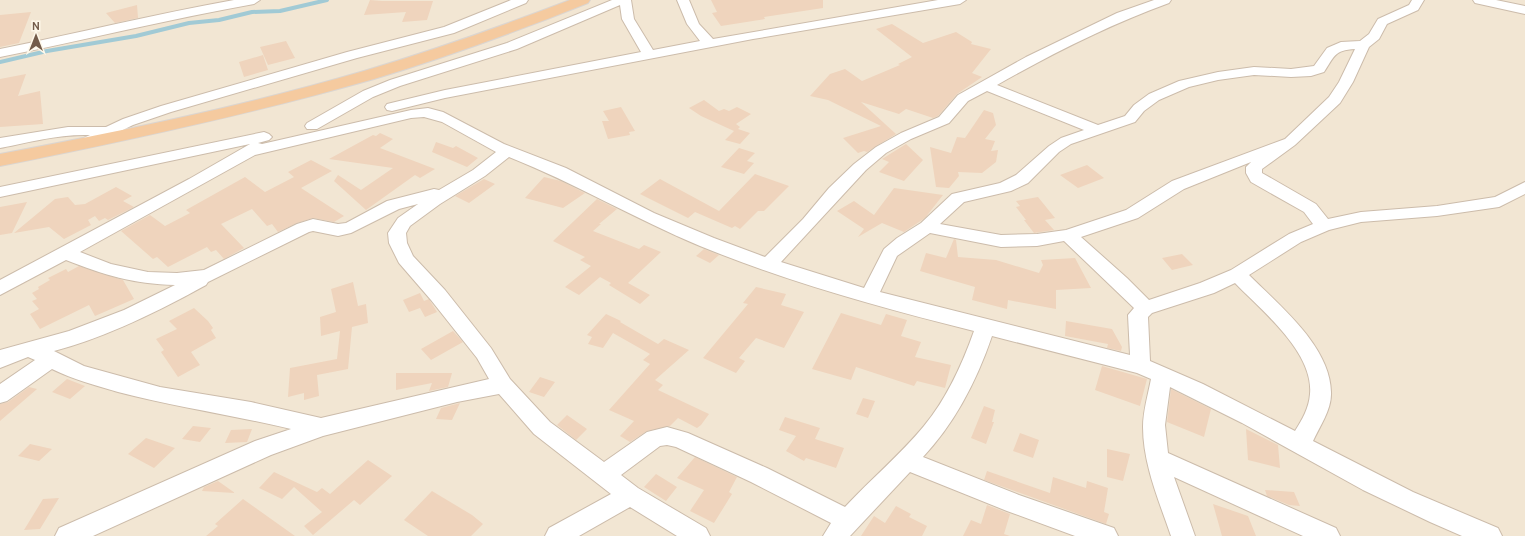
<svg xmlns="http://www.w3.org/2000/svg" width="1525" height="536" viewBox="0 0 1525 536" font-family="Cabin,sans-serif">
	<style>
		.residential { fill: #f2e6d3 }
		.lines { fill: none; stroke-linecap: round; stroke-linejoin: round }
		.stream { stroke: #a1cad5; stroke-width: 4 }
		.building { fill: #efd4bd }
		.minor-casing { stroke: #ccbcab; stroke-width: 2 }
		.trunk-casing { stroke: #dbd5d0; stroke-width: 2 }
		.minor { fill: #fff; fill-rule: evenodd }
		.trunk { fill: #f5ca9f; fill-rule: evenodd }
	</style>
	<rect width="100%" height="100%" fill="#fbf4e4"/>
	<path class="residential" d="M0,0h1525v536h-1525z"/>
	<g class="lines">
		<path class="stream" d="M0,62l47,-11 89,-15 53,-13 30,-3 33,-8 28,-1 47,-11"/>
	</g>
	<path class="building" d="M370,0l12,1h51l-6,19 -25,2 4,-10 -42,3z
		M711,0h112v8l-59,9 1,2 -44,7 -9,-13 5,-1z
		M137,5l1,13 -23,5 -9,-10z
		M31,12l-12,31 -19,4v-32z
		M892,24l31,19 33,-11 16,10 -1,2 20,5 -19,24 10,4 -25,17 -19,22 -5,2 -27,-9 -7,5 -38,-12 35,32 -29,18 -3,-1 -6,2 -15,-15 38,-12 -53,-26 -18,-4 20,-22 15,-5 17,12 38,-16 -2,-1 14,-7 -36,-28z
		M286,41l9,17 -27,7 -8,-18z
		M263,55l5,15 -24,7 -5,-15z
		M26,74l-8,22 22,-5 3,33 -43,3v-48z
		M704,100l15,11 5,-2 5,2 8,-4 14,7 -15,10 4,3 -2,2 12,4 -10,11 -15,-4 9,-9 -33,-15 -12,-8z
		M621,107l14,24 -6,1 1,3 -22,4 -6,-18h7l-6,-10z
		M984,110l9,3 3,12 -11,14 10,2 -4,10 7,-1 -2,12 -14,11 -24,-1 1,4 -10,12 -13,-1 -6,-40 21,6 6,-16 8,1z
		M380,133l13,6 -13,9 55,21 -15,9 -5,-3 -49,35 -32,-29 4,-6 23,15 32,-22 -64,-9 44,-24 3,1z
		M436,142l17,6 3,-2 22,12 -11,9 -35,-15z
		M906,144l17,16 -19,21 -25,-9 10,-10 -7,-3z
		M739,148l16,5 -8,8 7,2 -10,11 -23,-7z
		M311,160l21,11 -31,17 43,28 -10,6 -21,-4 -16,5 -19,9 -6,-8 -5,2 -15,-17 -31,15 23,24 -20,11 -8,-9 -5,2 -4,-5 -39,20 -11,-10 -4,2 -32,-28 29,-16 15,11 25,-13 -4,-3 59,-33 20,15 29,-15 -6,-5z
		M1087,165l17,13 -26,10 -18,-13z
		M755,174l34,12 -25,25h-6l-18,18 -5,-3 -3,2 -37,-16 -7,6 -48,-24 20,-15 59,32z
		M544,177l17,4 24,12 -22,15 -38,-10z
		M484,179l11,5 -26,19 -14,-7z
		M116,187l16,9 -9,5 11,6 -26,13 -3,-2 -6,3 -4,-5 -7,4 3,5 -27,14 -15,-12 -35,6 41,-34 13,-2 7,8 10,-1z
		M894,188l49,7 -18,23 -21,14 -22,-9 -24,14 6,-8 -27,-18 17,-10 20,14z
		M1038,197l17,21 -10,2 9,10 -20,3 -10,-13h2l-10,-13 4,-1 -4,-5z
		M597,199l20,10 -18,15h2l-8,7 46,18 5,-4 17,7 -33,31 22,12 -10,9 -31,-19 2,-2 -11,-6 -21,18 -14,-8 26,-21 -11,-6 5,-3 -32,-16z
		M27,202l-15,31 -12,2v-28z
		M954,239l2,1 2,17 38,3 43,13 4,-8 -2,-5 34,-2 16,30 -35,2v19l-48,-9 -1,9 -35,-9 3,-13 -55,-16 6,-18 20,5z
		M704,249l15,6 -9,8 -14,-7z
		M1182,254l11,11 -21,5 -10,-12z
		M79,266l44,14 11,19 -39,17 -6,-11 -49,24 -10,-15 9,-5 -7,-8 5,-2 -5,-6 7,-4 -1,-2 12,-7 -2,-2 18,-9 2,3z
		M353,282l5,24 8,-2 2,19 -16,4 -4,42 -31,6 2,21 -15,4v-7l-16,4 2,-29 47,-9 3,-28 -19,5 -1,-19 16,-5 -5,-23z
		M756,287l30,7 -5,11 23,7 -20,36 -28,-10 -17,20 6,3 -9,12 -33,-15 45,-54 -5,-1z
		M420,293l4,8 5,-2 8,13 -12,5 -5,-9 -11,4 -6,-12z
		M194,308l14,13 5,7 -2,2 5,8 -25,14 9,13 -22,12 -17,-25 3,-2 -8,-11 21,-10 -8,-8z
		M841,313l40,12 5,-11 21,6 -6,16 20,6 -6,15 36,8 -6,23 -28,-7 -3,5 -58,-19 -5,13 -39,-11z
		M606,314l15,7 -1,1 38,22 6,-5 25,11 -34,30 8,5 -5,5 51,24 -8,11 -4,3 -19,-10 -8,8 -23,5 -17,11 -10,-6 14,-15 -25,-11 41,-46 -7,-4 7,-6 -37,-21 -10,15 -15,-4 4,-7 -5,-2z
		M1066,321l46,8 10,18 -1,4 -14,-3 1,-4 -43,-8z
		M453,331l10,11 -32,18 -10,-11z
		M1102,366l45,13 -7,27 -45,-16z
		M396,373h56l-4,14 -19,4 3,-8 -36,7z
		M540,377l15,5 -11,15 -15,-5z
		M67,379l18,7 -15,13 -18,-7z
		M29,387l8,2 -37,32v-17l8,-2z
		M1171,389l40,20 -7,28 -37,-15z
		M863,398l12,3 -7,17 -12,-4z
		M460,403l-8,17 -16,-1 5,-11z
		M984,406l11,4 -3,12h2l-8,22 -15,-6z
		M567,415l20,14 -11,11 -19,-15z
		M785,417l35,11 -5,11 29,9 -8,20 -30,-10 -2,3 -18,-10 10,-15 -17,-6z
		M193,426l18,2 -11,14 -18,-3z
		M252,429l-5,13 -22,1 6,-13z
		M1246,429l32,16 2,23 -32,-8z
		M1020,433l19,7 -6,18 -20,-7z
		M146,438l29,10 -21,20 -26,-14z
		M30,444l22,5 -13,12 -21,-5z
		M1107,449l23,5 -7,27 -16,-4z
		M695,457l42,20 -8,15 3,2 -18,29 -24,-12 14,-21 -27,-12z
		M368,460l24,16 -32,29 -6,-5 -41,35 -9,-9 18,-14 -28,-25 -12,12 -23,-11 15,-16 43,20 5,-4 8,6z
		M987,471l63,22 3,-16 33,11 1,-7 21,7 -4,24 5,2 -3,10 -122,-44z
		M656,474l21,13 -11,14 -22,-14z
		M218,481l17,12 -33,-2 2,-4z
		M1265,490l29,2 6,14 -11,-1 -22,-9z
		M432,491l40,24 11,9 -12,12h-43l-24,-16z
		M59,498l-19,31 -16,1 19,-31z
		M243,499l52,37h-89l12,-10 -3,-2z
		M1213,504l35,12 8,20h-34z
		M987,505l23,9 -6,20 6,2h-47l8,-16 10,4z
		M896,506l15,8 -2,3 18,9 -5,10h-61l13,-20 11,7z"/>
	<g class="lines">
		<defs>
			<path id="minor" d="M234,0h26l-6,4c-85,15 -169,36 -254,53v-8c78,-16 156,-35 234,-49z
				M511,0h17l-2,3 -72,30 -97,25 -186,54 -38,13 -43,21h-10l-3,-3 3,-3 10,-5c-31,-1 -60,7 -90,13v-10l68,-11h38l17,-8 38,-13 186,-54 97,-25z
				M612,0h19l3,19 19,31 47,-9 -13,-17 -10,-24h12l10,24 14,15 225,-39h28l-6,4 -207,35 -308,59 -53,13 -5,-1 -2,-3 2,-3 58,-14 196,-38 -19,-33 -2,-14 -103,44 -117,37 -27,11 -56,32h-10l-2,-3 2,-3 56,-32 27,-11 117,-37z
				M1154,0h17l-2,3c-60,22 -116,50 -172,82l101,40 27,-9 9,-11 15,-11 30,-13 39,-9 36,-5 37,2 23,-3 13,-18 14,-6 19,-1 9,-7 9,-15 31,-14 3,-5h12l-6,10 -31,14 -8,15 -10,8 -16,35 -13,21 -45,42 -33,24v4l54,31 12,15 33,-7 76,-6 58,-9 30,-15v12l-26,13 -62,9 -76,6 -32,8 -28,12 -52,33c30,30 81,71 82,117 1,17 -11,34 -18,49l100,51 85,36 4,8h-40l-32,-14 -67,-32 -121,-67 -72,-36 -5,38 3,28 168,75 4,8h-37l-129,-59 21,59h-24c-12,-35 -28,-72 -28,-109 0,-16 5,-32 8,-48l-14,-6 -145,-37c-15,44 -37,87 -69,121l96,38 95,33 4,8h-43l-68,-25 -97,-39 -60,64h-27l8,-13 -80,-41 -75,-35 -9,-2 -7,1 -39,29 17,13 68,40 4,8h-33l-47,-29 -51,29h-34l4,-8 62,-34 -77,-60 -35,-40 -42,8 -134,34 -52,19 -178,81h-38l4,-8 196,-87 36,-12c-58,-14 -116,-22 -173,-37 -23,-7 -44,-12 -66,-23l-45,32 -7,2v-19l35,-24 -7,-3 -28,11v-18l69,-19 55,-21 51,-25c-42,-1 -71,-10 -109,-25l-66,35v-15l189,-101 61,-35 -250,53v-10l264,-55 5,2 3,3 -3,3 -11,3 4,1 149,-34 17,-2 15,4 61,32 62,24 88,45 60,25 51,19 38,-38 26,-31 25,-24 22,-17 25,-14 38,-16 19,-22 68,-38 91,-44zM1355,49l-16,33 -10,15 -44,42 -113,42 -46,29 -60,20 -29,4 -36,1 -61,-11 24,-22 47,-11 17,-8 31,-31 12,-8 64,-22 9,-11 15,-11 30,-13 29,-7 36,-5 37,2 20,-1 13,-4c10,-15 10,-22 31,-23zM987,91l97,39 -23,8 -12,8 -33,29 -16,8 -48,11 -31,29 -24,15 -13,11 -20,39 -83,-26 85,-92 20,-17 25,-14 38,-16 19,-22zM424,117l18,5 54,30 -23,18 -34,20 -5,-1 -47,12 -41,22 -8,1 -25,-5 -16,5 -93,46 -27,3 -29,-1 -37,-8 -31,-12 175,-97 156,-37zM509,157c66,26 126,62 191,89 88,36 182,62 274,85 -12,34 -27,67 -50,95 -24,29 -53,53 -79,81l-78,-39 -79,-35 -21,-6 -20,5 -43,30 -54,-40 -40,-43 -19,-31 -46,-58 -32,-34 -6,-13 -1,-10 4,-7 30,-22 45,-28zM1251,162l-5,5v6l5,9 53,30 9,12 -24,10 -58,36 -31,13 -51,17 -22,-22 -46,-41 57,-19 46,-29zM418,204l-20,14 -10,15 1,10 10,20 32,37 46,58 12,21 -168,39 -70,-16 -91,-15 -76,-21 -30,-15c53,-14 105,-40 152,-66l2,-3 101,-50 4,-1 25,5 13,-3 48,-24zM930,233l71,14 36,-1 27,-5 70,67 -6,7 2,40 -250,-63 17,-36zM1235,283c26,27 79,69 75,111 -1,14 -8,26 -15,37l-92,-47 -53,-23 -2,-44 4,-4 62,-20z
				M1473,0h23l29,6v8l-50,-11z"/>
			<path id="trunk" d="M570,0h20l-2,3c-70,28 -141,54 -214,76 -123,35 -248,62 -374,87v-12c122,-23 245,-48 364,-83 70,-21 138,-45 206,-71z"/>
		</defs>
		<use href="#minor" class="minor-casing"/>
		<use href="#trunk" class="trunk-casing"/>
		<use href="#minor" class="minor"/>
		<use href="#trunk" class="trunk"/>
	</g>
	<g transform="translate(36 36)" stroke="#fef8ea" stroke-width="3" paint-order="stroke">
	<path d="M0-3L7 15L0 10L-7 15Z" fill="#735c4b"/>
	<text y="-6" font-size="11" font-weight="bold" text-anchor="middle" fill="#735c4b">N</text>
	</g>
</svg>
